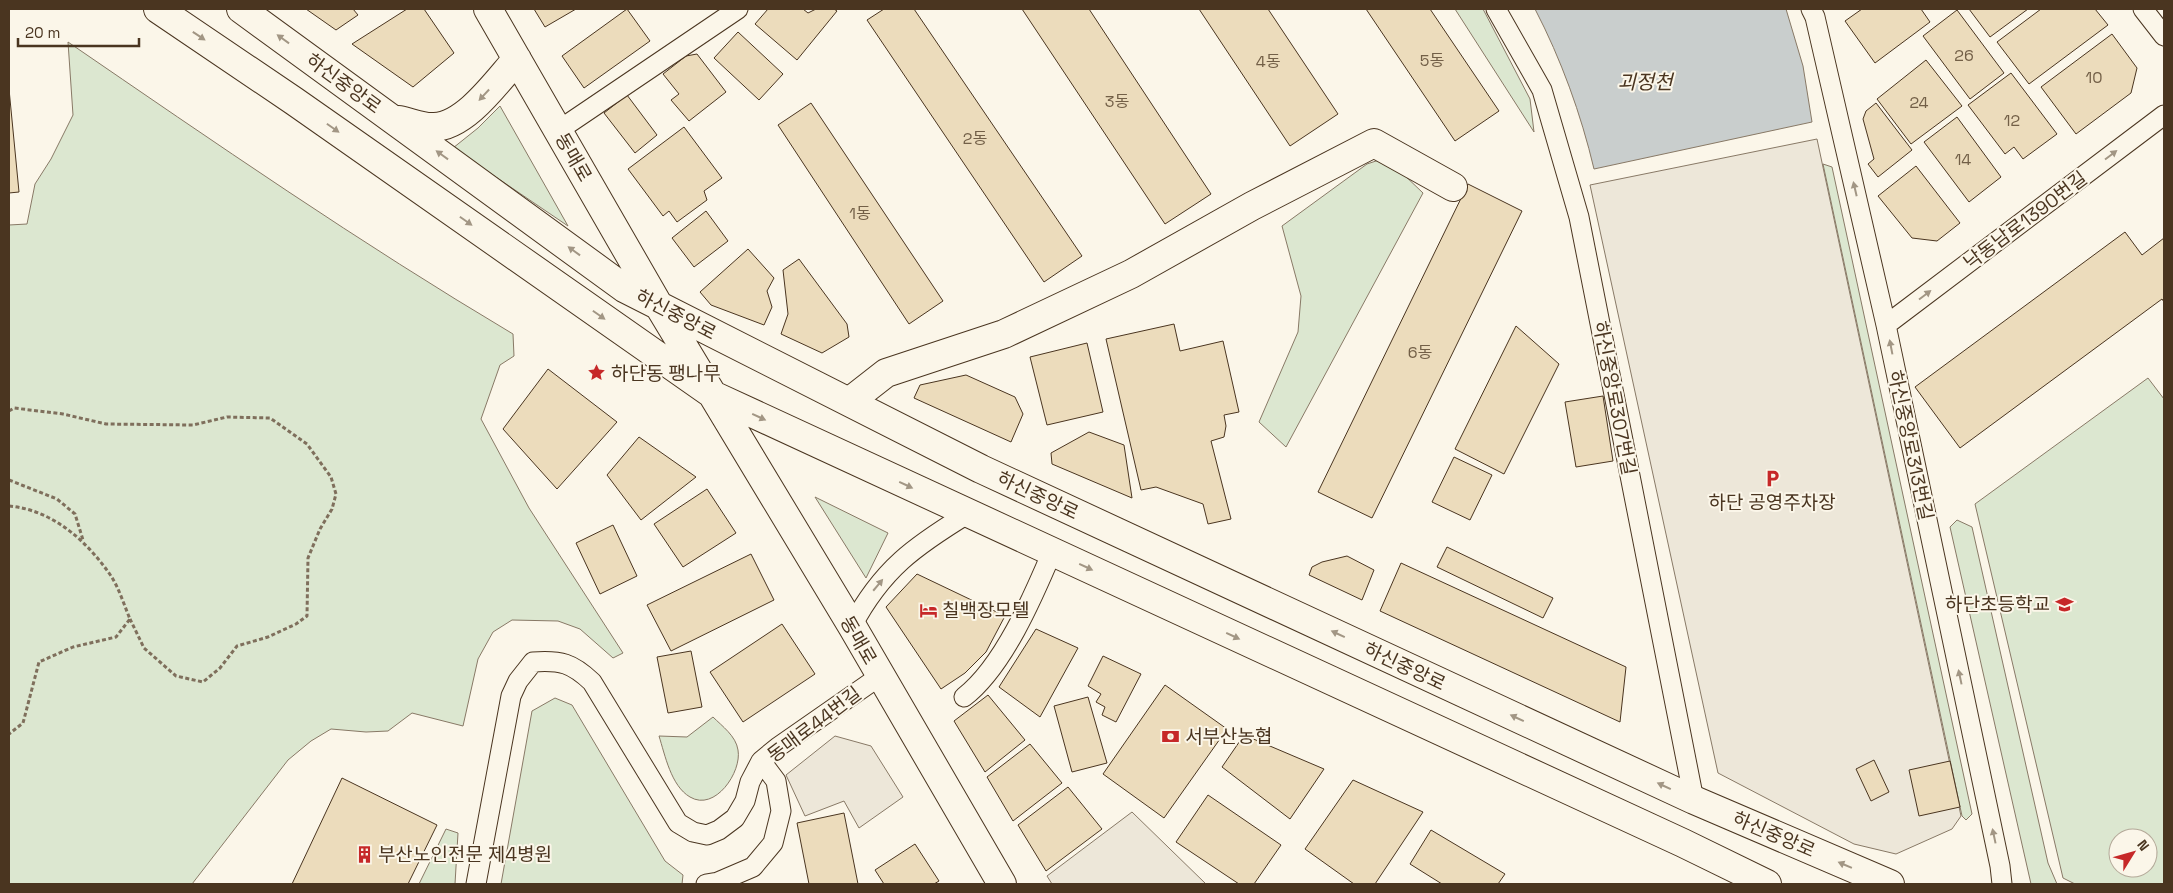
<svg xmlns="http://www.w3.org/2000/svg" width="2173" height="893" viewBox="0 0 2173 893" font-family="'Space Grotesk','Noto Sans KR',sans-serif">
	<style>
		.green { fill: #dce7d0; stroke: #887966; fill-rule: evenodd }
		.parking { fill: #ede7d9; stroke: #887966 }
		.water { fill: #c9cecd; stroke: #887966 }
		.building { fill: #ecdcbc; stroke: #4a3520 }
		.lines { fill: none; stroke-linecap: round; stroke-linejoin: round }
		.service-casing { stroke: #4a3520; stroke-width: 21 }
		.minor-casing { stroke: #4a3520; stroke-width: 30 }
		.tertiary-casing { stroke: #4a3520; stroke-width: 30 }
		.path { stroke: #7f6f5c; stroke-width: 3; stroke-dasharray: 4 2.5; stroke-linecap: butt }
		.service { stroke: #fbf6e9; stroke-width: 19 }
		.minor { stroke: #fbf6e9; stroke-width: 28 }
		.tertiary { stroke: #fbf6e9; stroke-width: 28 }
		.oneway { fill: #a29684 }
		.labels { text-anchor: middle; stroke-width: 4; stroke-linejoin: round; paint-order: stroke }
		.number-label { font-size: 16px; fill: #725f47 }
		.street-label { font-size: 19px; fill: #4a3520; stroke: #fbf6e9 }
		.poi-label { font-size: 19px; fill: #4a3520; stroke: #fbf6e9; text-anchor: start }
		.water-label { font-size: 20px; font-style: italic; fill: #4a3520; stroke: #fbf6e9 }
	</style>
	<rect width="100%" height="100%" fill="#fbf6e9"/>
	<path class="green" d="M1455,9h28l47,90 4,33z
		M68,42c146,100 292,201 445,292l1,22 -14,9 -19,54 48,89 94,145 -10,5 -33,-29 -22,-8 -46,-1 -19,12 -15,27 -15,67 -51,-13 -24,18 -22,1 -35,-3 -20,12 -23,19 -96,124h-183v-659l18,-1 8,-40 16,-25 22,-44z
		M500,106l68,120 -115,-78 25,-20z
		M1379,160l21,11 23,22 -137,254 -27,-25 39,-90 3,-36 -19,-70 85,-62z
		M1823,164l9,3 140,647 -6,6 -4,-4z
		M2148,378l16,21v485h-89l-12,-6 -88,-374zM2118,838h30v30h-30z
		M815,497l73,36 -22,45z
		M1957,520l15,7 76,336 9,21h-26l-81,-357z
		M555,698l17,7 93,156 18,14 -1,9h-181l31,-173z
		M713,717c9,9 23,19 25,33 4,22 -23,62 -48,47 -19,-11 -25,-42 -31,-61l28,1z
		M446,829l12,4 -3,51h-36z"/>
	<path class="parking" d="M1817,139l144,677 -9,13 -56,25 -42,-10 -136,-71 -128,-588z
		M835,736l36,10 32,51 -44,31 -15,-27 -39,15 -19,-41z
		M1132,812l74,72h-154l-5,-8z"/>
	<path class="water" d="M1535,9h251l17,57 9,56 -218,47c-13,-55 -33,-110 -59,-160z"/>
	<path class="building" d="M306,9h47l5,6 -22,15z
		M407,9h17l30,44 -41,34 -61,-43z
		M534,9h42l-31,18z
		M627,9l23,32 -66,47 -22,-32z
		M768,9h35l5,4 8,-4h18l3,2 -40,49 -42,-36z
		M884,9h30l168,247 -38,26 -177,-262z
		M1022,9h67l122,185 -46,30z
		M1199,9h69l70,105 -48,32z
		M1366,9h64l69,102 -44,30z
		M1862,9h59l9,13 -55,41 -30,-42z
		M1969,9h59l-38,28z
		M2041,9h54l13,16 -79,59 -32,-42z
		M1957,10l47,63 -34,26 -47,-63z
		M738,32l45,42 -24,26 -45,-42z
		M2112,34l25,34 -6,25 -55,41 -35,-47z
		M697,54l29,38 -37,29 -18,-21 8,-6 -16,-20 23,-18z
		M1926,60l36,46 -51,38 -34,-45z
		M2011,73l46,61 -34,25 -9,-12 -9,7 -37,-49z
		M9,89l10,103 -10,1z
		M627,95l30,40 -22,18 -31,-40z
		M811,103l132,198 -34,23 -131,-199z
		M1876,103l36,47 -34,27 -10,-13 6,-5 -11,-40 3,-8z
		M1957,117l44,60 -32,25 -45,-60z
		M684,127l38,51 -18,13 3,9 -30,22 -8,-11 -6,5 -35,-47z
		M1916,166l44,57 -23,18 -25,-3 -34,-42z
		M1468,184l54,27 -150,307 -54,-26z
		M706,211l22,30 -34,26 -22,-29z
		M2125,232l17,23 22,-17v64l-2,-3 -202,149 -45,-61z
		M748,249l26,29 -7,13 5,16 -8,18 -53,-20 -11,-13z
		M799,259l48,65 2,13 -27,16 -41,-19 7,-20 -5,-44z
		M1174,324l6,27 43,-10 16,71 -15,3 2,11 -2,11 -13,4 20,78 -23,5 -5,-20 -47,-17 -15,3 -35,-151z
		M1516,326l43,38 -55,110 -49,-25z
		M1087,343l16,69 -56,13 -17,-68z
		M548,369l69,53 -60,67 -54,-60z
		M966,375l49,22 8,17 -12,28 -97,-44 6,-13z
		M1603,396l10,65 -37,6 -11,-65z
		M1089,432l35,13 8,53 -80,-34 -1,-11z
		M639,437l57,40 -55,43 -34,-45z
		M1454,457l38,18 -22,45 -38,-18z
		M707,489l29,44 -53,34 -29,-43z
		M613,525l24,51 -37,18 -24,-51z
		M1447,547l106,51 -10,20 -106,-51z
		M751,554l23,46 -103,51 -24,-46z
		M1347,556l27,14 -12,30 -53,-25 3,-8 10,-5z
		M1401,563l225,104 -6,55 -240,-111z
		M917,574l88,42 -19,36 -21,21 -24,16 -55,-82z
		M782,624l33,50 -72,48 -33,-50z
		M1036,629l42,19 -38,69 -41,-30z
		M691,651l11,56 -34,6 -11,-56z
		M1103,656l38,18 -25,48 -14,-7 3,-8 -9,-5 5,-8 -13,-8z
		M1165,685l62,44 -63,89 -61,-44z
		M988,695l37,45 -40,32 -31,-51z
		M1088,697l19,66 -35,9 -18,-66z
		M1244,735l80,34 -34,50 -68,-52z
		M1030,744l32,39 -49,38 -26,-44z
		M1874,760l15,32 -18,9 -15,-32z
		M1950,761l10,46 -41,9 -10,-46z
		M342,778l95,47 -29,59h-116z
		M1353,780l70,32 -48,72h-21l-49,-35z
		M1068,787l34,42 -56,42 -28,-46z
		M1208,795l73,50 -27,39h-15l-63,-42z
		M844,813l14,71h-49l-12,-61z
		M1431,830l74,44 -7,10h-56l-32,-20z
		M915,844l24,37 -5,3h-50l-9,-14z"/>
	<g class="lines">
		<defs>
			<path id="service" d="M1496,9l46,81 37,127 115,583
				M1811,9l4,8 71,308 114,541 2,18
				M2143,9l21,27
				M559,130l179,-121
				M1886,325l278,-210
				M852,626c30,-57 63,-80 117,-113
				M964,697c39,-30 69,-100 88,-145
				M476,884l35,-188 7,-15 15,-19c28,-2 39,1 59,20l86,141 15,9 14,3 12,-5 16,-12 10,-17 5,-19 11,-21
				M706,884l12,-2 35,-15 20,-24 8,-32 -5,-30 -15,-20 17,-14 102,-71"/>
			<path id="minor" d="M854,404v-6l32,-25 118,-39 127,-60 121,-68 122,-63 79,44"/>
			<path id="tertiary" d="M158,9l136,92 421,295 968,447 84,41
				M241,9l383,279 357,181 713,331 196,84
				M488,9l171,297 193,320 150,258
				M399,120c11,2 24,8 35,7 32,-1 63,-46 83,-68"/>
		</defs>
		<use href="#service" class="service-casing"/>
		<use href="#minor" class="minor-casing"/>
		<use href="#tertiary" class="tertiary-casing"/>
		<path class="path" d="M9,411l5,-3 49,6 43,10 87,1 34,-8 43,1 37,26 24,33 5,17 -4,15 -12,20 -12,29 -1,58 -11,8 -28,13 -31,9 -17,22 -17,14 -27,-6 -32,-28 -14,-29
			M9,480l48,19 18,15 8,26
			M9,506c44,4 78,35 102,70 8,12 13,29 19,43l-14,18 -43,10 -34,15 -16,61 -14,11"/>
		<use href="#service" class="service"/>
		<use href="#minor" class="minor"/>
		<use href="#tertiary" class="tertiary"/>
	</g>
	<defs><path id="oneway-solid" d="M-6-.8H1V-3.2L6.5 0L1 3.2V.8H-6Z" transform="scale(1.25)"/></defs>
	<g class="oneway">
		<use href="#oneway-solid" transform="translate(199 36) rotate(34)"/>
		<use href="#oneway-solid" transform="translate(283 39) rotate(-144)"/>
		<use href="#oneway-solid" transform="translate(484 95) rotate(133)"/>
		<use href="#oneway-solid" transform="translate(333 128) rotate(35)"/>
		<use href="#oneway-solid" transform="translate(442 155) rotate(-144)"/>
		<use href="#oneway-solid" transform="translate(2111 155) rotate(-37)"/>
		<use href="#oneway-solid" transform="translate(1855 189) rotate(-103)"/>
		<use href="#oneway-solid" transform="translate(466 221) rotate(35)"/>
		<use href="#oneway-solid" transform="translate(574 251) rotate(-144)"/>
		<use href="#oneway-solid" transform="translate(1925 295) rotate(-37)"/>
		<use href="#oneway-solid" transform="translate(599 315) rotate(35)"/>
		<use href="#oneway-solid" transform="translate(1891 347) rotate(-101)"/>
		<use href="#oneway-solid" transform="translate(759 417) rotate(25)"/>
		<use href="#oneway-solid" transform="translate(906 485) rotate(25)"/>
		<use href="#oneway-solid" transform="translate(1086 567) rotate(25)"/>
		<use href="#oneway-solid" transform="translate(878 585) rotate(-50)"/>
		<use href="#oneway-solid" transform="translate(1338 634) rotate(-155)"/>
		<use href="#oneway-solid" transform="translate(1233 636) rotate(25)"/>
		<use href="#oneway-solid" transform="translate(1960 677) rotate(-102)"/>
		<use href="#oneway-solid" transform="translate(1517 718) rotate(-155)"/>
		<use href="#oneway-solid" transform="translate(1664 786) rotate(-155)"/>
		<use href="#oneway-solid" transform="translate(1994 836) rotate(-102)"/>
		<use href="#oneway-solid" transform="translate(1845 865) rotate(-157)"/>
	</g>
	<defs>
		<symbol id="sight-bare" viewBox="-9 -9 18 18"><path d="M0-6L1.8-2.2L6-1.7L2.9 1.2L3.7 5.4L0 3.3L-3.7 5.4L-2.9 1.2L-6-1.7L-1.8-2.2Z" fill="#c62828" stroke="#fbf6e9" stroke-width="2.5" paint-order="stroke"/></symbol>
		<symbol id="parking-bare" viewBox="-9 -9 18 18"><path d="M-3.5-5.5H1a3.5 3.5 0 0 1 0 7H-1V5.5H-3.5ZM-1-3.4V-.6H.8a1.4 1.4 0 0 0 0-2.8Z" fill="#c62828" stroke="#fbf6e9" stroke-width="2.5" paint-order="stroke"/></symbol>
		<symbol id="school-bare" viewBox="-9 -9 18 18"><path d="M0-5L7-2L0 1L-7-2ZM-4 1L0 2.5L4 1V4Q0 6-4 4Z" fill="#c62828" stroke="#fbf6e9" stroke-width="2.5" paint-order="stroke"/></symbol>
		<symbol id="hotel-bare" viewBox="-9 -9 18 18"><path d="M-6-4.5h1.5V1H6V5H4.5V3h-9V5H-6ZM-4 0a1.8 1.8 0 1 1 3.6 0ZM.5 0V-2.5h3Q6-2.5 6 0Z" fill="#c62828" stroke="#fbf6e9" stroke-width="2.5" paint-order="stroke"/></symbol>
		<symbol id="bank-bare" viewBox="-9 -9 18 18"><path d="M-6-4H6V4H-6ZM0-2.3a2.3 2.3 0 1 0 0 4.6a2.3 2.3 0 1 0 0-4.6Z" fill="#c62828" stroke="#fbf6e9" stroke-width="2.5" paint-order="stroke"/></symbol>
		<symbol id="building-bare" viewBox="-9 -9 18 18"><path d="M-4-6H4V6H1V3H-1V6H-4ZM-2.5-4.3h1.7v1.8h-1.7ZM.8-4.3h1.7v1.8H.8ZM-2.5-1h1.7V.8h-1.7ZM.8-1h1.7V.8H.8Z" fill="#c62828" stroke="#fbf6e9" stroke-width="2.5" paint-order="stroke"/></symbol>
	</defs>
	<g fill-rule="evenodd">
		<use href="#sight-bare" x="584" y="360" width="25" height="25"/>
		<use href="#parking-bare" x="1760" y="466" width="25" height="25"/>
		<use href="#school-bare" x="2052" y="592" width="25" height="25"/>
		<use href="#hotel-bare" x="916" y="598" width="25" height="25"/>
		<use href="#bank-bare" x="1158" y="724" width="25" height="25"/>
		<use href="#building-bare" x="352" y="842" width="25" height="25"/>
	</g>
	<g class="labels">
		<g class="number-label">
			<text x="1964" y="61">26</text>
			<text x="1432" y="66">5동</text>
			<text x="1268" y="67">4동</text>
			<text x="2094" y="83">10</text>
			<text x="1117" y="107">3동</text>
			<text x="1919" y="108">24</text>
			<text x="2012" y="126">12</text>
			<text x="975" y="144">2동</text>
			<text x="1963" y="165">14</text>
			<text x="860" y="219">1동</text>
			<text x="1420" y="358">6동</text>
		</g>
		<g class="street-label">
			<text transform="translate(344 83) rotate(36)" y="7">하신중앙로</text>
			<text transform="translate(574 157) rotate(60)" y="7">동매로</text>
			<text transform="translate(2025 220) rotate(-37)" y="7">낙동남로1390번길</text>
			<text transform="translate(676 314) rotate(27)" y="7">하신중앙로</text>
			<text transform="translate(1615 398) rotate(79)" y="7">하신중앙로307번길</text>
			<text transform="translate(1911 445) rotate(78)" y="7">하신중앙로313번길</text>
			<text transform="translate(1038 495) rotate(25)" y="7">하신중앙로</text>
			<text transform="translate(859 640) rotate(60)" y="7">동매로</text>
			<text transform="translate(1405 666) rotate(25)" y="7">하신중앙로</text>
			<text transform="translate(814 724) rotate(-37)" y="7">동매로44번길</text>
			<text transform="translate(1774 834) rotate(23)" y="7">하신중앙로</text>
		</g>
		<g class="poi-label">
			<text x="611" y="380">하단동 팽나무</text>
			<text x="1772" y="509" text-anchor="middle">하단 공영주차장</text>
			<text x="2050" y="611" text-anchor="end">하단초등학교</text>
			<text x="942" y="617">칠백장모텔</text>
			<text x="1185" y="743">서부산농협</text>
			<text x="378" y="861">부산노인전문 제4병원</text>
		</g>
		<g class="water-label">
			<text x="1645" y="89">괴정천</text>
		</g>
	</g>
	<rect width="2173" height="893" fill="none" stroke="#4a3520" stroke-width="20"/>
	<g transform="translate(2133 853) rotate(53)"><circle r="24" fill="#fbf6e9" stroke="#b4a999"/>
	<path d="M0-4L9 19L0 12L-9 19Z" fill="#c62828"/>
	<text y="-8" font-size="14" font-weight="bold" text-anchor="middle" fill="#4a3520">N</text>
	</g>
	<path d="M18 38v8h121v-8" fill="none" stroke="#4a3520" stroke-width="2.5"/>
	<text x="25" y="38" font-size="15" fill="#4a3520" stroke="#fbf6e9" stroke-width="4" paint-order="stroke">20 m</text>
</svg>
